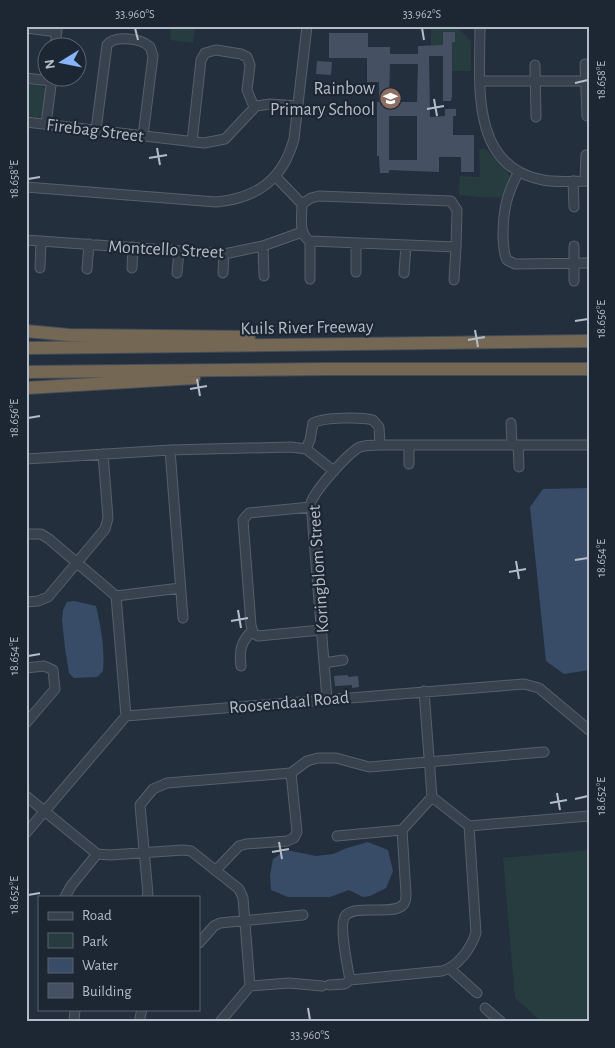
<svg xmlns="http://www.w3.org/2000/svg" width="615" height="1048" viewBox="0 0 615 1048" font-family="'Alegreya Sans',sans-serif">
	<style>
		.green { fill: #263c3f }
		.water { fill: #394c67 }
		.building { fill: #455162; fill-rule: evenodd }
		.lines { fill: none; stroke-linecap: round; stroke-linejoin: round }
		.minor-casing { stroke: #565f6c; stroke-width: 11 }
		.highway-casing { stroke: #434c59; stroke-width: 14 }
		.minor { stroke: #38414e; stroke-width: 9 }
		.highway { stroke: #746855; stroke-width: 12 }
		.ticks { fill: none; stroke: #b4bcc9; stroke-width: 2 }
		.labels { text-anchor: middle; stroke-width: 4.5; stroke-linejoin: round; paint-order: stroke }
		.poi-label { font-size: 18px; fill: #b4bcc9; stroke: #1d2633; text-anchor: end }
		.street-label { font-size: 18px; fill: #b4bcc9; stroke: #1d2633 }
		.neatline { fill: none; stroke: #b4bcc9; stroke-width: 2 }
		.ticks-label { font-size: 12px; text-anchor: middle; fill: #b4bcc9 }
	</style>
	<rect width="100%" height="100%" fill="#242f3e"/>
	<path class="green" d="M171,26h24l-2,17 -23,-3z
		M431,28h27l13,13v30h-19v-24l-21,-2z
		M26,82c26,3 20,10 18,32l-7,4 -11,-1z
		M479,149h7l23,25v7l-7,16c-13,2 -29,-1 -43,-2l1,-19 20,1z
		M589,850v169l-47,3 -27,-24 -12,-140z"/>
	<path class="water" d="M589,488v182l-25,4 -18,-13 -16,-154 13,-18z
		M74,601l22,5c5,22 9,42 7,65l-6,6 -23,1 -5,-5 -4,-25 -3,-28 1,-10 4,-8z
		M368,842l20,8 5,21 -7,17 -16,8 -7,1 -14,-7 -19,7h-42l-17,-7 -1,-15 3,-16 13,-9 30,6 17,-2 14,-6z"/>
	<path class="building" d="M443,32h12v10h-3v54l-1,5h-8v-45h-14l1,61 15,-1v-7h11v7h-3v19h21v37h-13v-15h-22v15l-50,-2v3h-9l-1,-17h-2v-54h2v-20h-12v-24h-38v-25h39v14h22v7h28v-8l25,-1zM390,64h28l-1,38h-23l-5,-3zM389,116h28v44h-28z
		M317,61l15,1 -1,13 -15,-1z
		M348,675v2l10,-1 1,11 -7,1v-3l-17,1 -1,-10z"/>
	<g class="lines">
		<defs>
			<path id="minor" d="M480,26c0,56 -11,141 63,154 14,3 31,1 46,1
				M26,28l31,4
				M55,48l2,-20
				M585,64l2,52
				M535,65l1,52
				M26,78l25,3
				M480,81h109
				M26,122l178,21 21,-4 31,-33 14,-2 28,2
				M46,124l6,-46
				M96,130l11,-85c7,-10 34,-7 43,2l3,9 -10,80
				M192,142l9,-82 4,-7 11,-3 25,4 6,3 3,8 -3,25 7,17
				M518,173c-12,23 -15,38 -15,64 1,8 0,16 4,23l8,4 74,-1
				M276,177l26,27 9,-6 8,-2 132,5 6,9 -1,37 -146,-6c-12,-7 -8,-24 -8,-37
				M573,181l1,26
				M585,181l1,-26
				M26,187l190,15c42,-4 67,-23 78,-63l13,-113
				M26,240l198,14 39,-8 39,-14
				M263,246l1,30
				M574,246v35
				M40,268l1,-27
				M132,268l1,-21
				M87,269l2,-25
				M356,272v-29
				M177,273l2,-22
				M223,273l1,-19
				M404,273l2,-28
				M310,279v-38
				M454,280l2,-33
				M511,423l1,22
				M518,445l1,22
				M306,449l4,-9 3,-17c11,-6 48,-6 60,-3l6,7 1,18
				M170,450l13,168
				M26,459l144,-9 121,-3 15,2 28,22
				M409,464v-18
				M311,507l-62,6 -6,7 8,105 2,8 5,3 63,-6
				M26,534h15l8,5 67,57 10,120
				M116,596l64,-8
				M26,602l12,-1 10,-4 57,-68 3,-11 -5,-64
				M324,663l19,-3
				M241,666c-2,-16 0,-24 11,-35
				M26,668l18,-2 9,4 2,19 -29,34
				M424,691l8,106 37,29 120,-10
				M327,699l-16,-196c3,-12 38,-51 49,-56 6,-2 13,-2 20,-2h209
				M291,773l16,-12 11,-3h18l33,9 175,-15
				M26,796l71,58 13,1 73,-5 8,1 48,38 4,9 7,88 -30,36
				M26,833l100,-117 398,-32 15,4 50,42
				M337,836l65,-6
				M216,870l23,-24 7,-2 41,-3 7,-3 3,-6 -6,-59
				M65,897l6,-11 26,-32
				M147,897l1,-3 -8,-89 13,-16 14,-6 124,-10
				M199,943l15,-17 6,-3 83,-8
				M450,969l27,24
				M350,980c-2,-11 -12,-58 -4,-65 11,-11 46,1 57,-10 3,-3 3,-7 3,-11l-4,-64 30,-33
				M329,985l16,-1 5,-4 92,-9c16,-4 29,-23 34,-38l-7,-107
				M250,986l39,-3 33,3
				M485,1008l16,14
				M74,1022l1,-13
				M139,1022l3,-13"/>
			<path id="highway" d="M26,331l43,4 180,2
				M26,348l563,-7
				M26,372l300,-3h263
				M26,388l168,-10"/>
		</defs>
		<use href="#minor" class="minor-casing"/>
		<use href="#highway" class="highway-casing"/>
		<use href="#minor" class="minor"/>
		<use href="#highway" class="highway"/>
	</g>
	<path class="ticks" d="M135,28l3,12M422,28l2,12M575,83l13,-3M434,99l3,17M427,109l17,-3M157,148l3,17M149,158l18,-3M28,179l12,-2M575,321l13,-2M475,330l3,17M468,340l17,-3M197,379l3,17M190,389l17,-3M28,418l12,-2M575,560l13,-2M516,561l3,18M509,572l17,-3M238,610l3,18M231,621l17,-3M28,656l12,-2M557,793l3,17M575,799l13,-3M550,803l17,-3M279,842l3,17M272,852l17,-3M28,895l12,-2M308,1008l2,12"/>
	<defs>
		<symbol id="school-disc" viewBox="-11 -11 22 22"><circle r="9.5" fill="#8d6e63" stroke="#1d2633"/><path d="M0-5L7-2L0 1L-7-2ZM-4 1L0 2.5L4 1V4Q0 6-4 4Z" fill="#fff"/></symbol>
	</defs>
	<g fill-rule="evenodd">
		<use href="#school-disc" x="378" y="86" width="25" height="25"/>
	</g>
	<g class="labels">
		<g class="poi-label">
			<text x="375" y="94">Rainbow<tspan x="375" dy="21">Primary School</tspan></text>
		</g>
		<g class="street-label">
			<text transform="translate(95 130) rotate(7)" y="6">Firebag Street</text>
			<text transform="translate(166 249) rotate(3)" y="6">Montcello Street</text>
			<text transform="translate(307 327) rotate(-1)" y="6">Kuils River Freeway</text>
			<text transform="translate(318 569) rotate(-94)" y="6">Koringblom Street</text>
			<text transform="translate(289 702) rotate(-5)" y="6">Roosendaal Road</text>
		</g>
	</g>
	<rect width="615" height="1048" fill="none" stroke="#1d2633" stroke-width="55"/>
	<rect x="38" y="896" width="162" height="115" fill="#1d2633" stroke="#59626f"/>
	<rect x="48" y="912" width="25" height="8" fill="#38414e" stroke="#59626f"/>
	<text x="82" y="920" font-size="15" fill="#b4bcc9">Road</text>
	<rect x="48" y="933" width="25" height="15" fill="#263c3f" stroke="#59626f"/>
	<text x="82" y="946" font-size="15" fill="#b4bcc9">Park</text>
	<rect x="48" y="958" width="25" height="15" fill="#394c67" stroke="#59626f"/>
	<text x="82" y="970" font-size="15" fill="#b4bcc9">Water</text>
	<rect x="48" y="983" width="25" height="15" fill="#455162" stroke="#59626f"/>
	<text x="82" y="996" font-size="15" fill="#b4bcc9">Building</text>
	<g transform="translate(62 62) rotate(260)"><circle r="24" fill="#1d2633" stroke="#59626f"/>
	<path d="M0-4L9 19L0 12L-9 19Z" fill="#8ab4f8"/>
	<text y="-8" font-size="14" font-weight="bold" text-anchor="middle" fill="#b4bcc9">N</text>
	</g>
	<rect x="28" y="28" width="560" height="992" class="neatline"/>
	<g class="ticks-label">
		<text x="135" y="18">33.960°S</text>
		<text x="422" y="18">33.962°S</text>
		<text transform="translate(601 80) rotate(-90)" y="4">18.658°E</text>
		<text transform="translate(14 179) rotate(-90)" y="4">18.658°E</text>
		<text transform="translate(601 319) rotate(-90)" y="4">18.656°E</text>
		<text transform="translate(14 418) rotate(-90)" y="4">18.656°E</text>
		<text transform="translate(601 558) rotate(-90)" y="4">18.654°E</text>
		<text transform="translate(14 656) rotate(-90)" y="4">18.654°E</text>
		<text transform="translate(601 796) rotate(-90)" y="4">18.652°E</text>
		<text transform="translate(14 895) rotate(-90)" y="4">18.652°E</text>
		<text x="310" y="1039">33.960°S</text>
	</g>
</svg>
